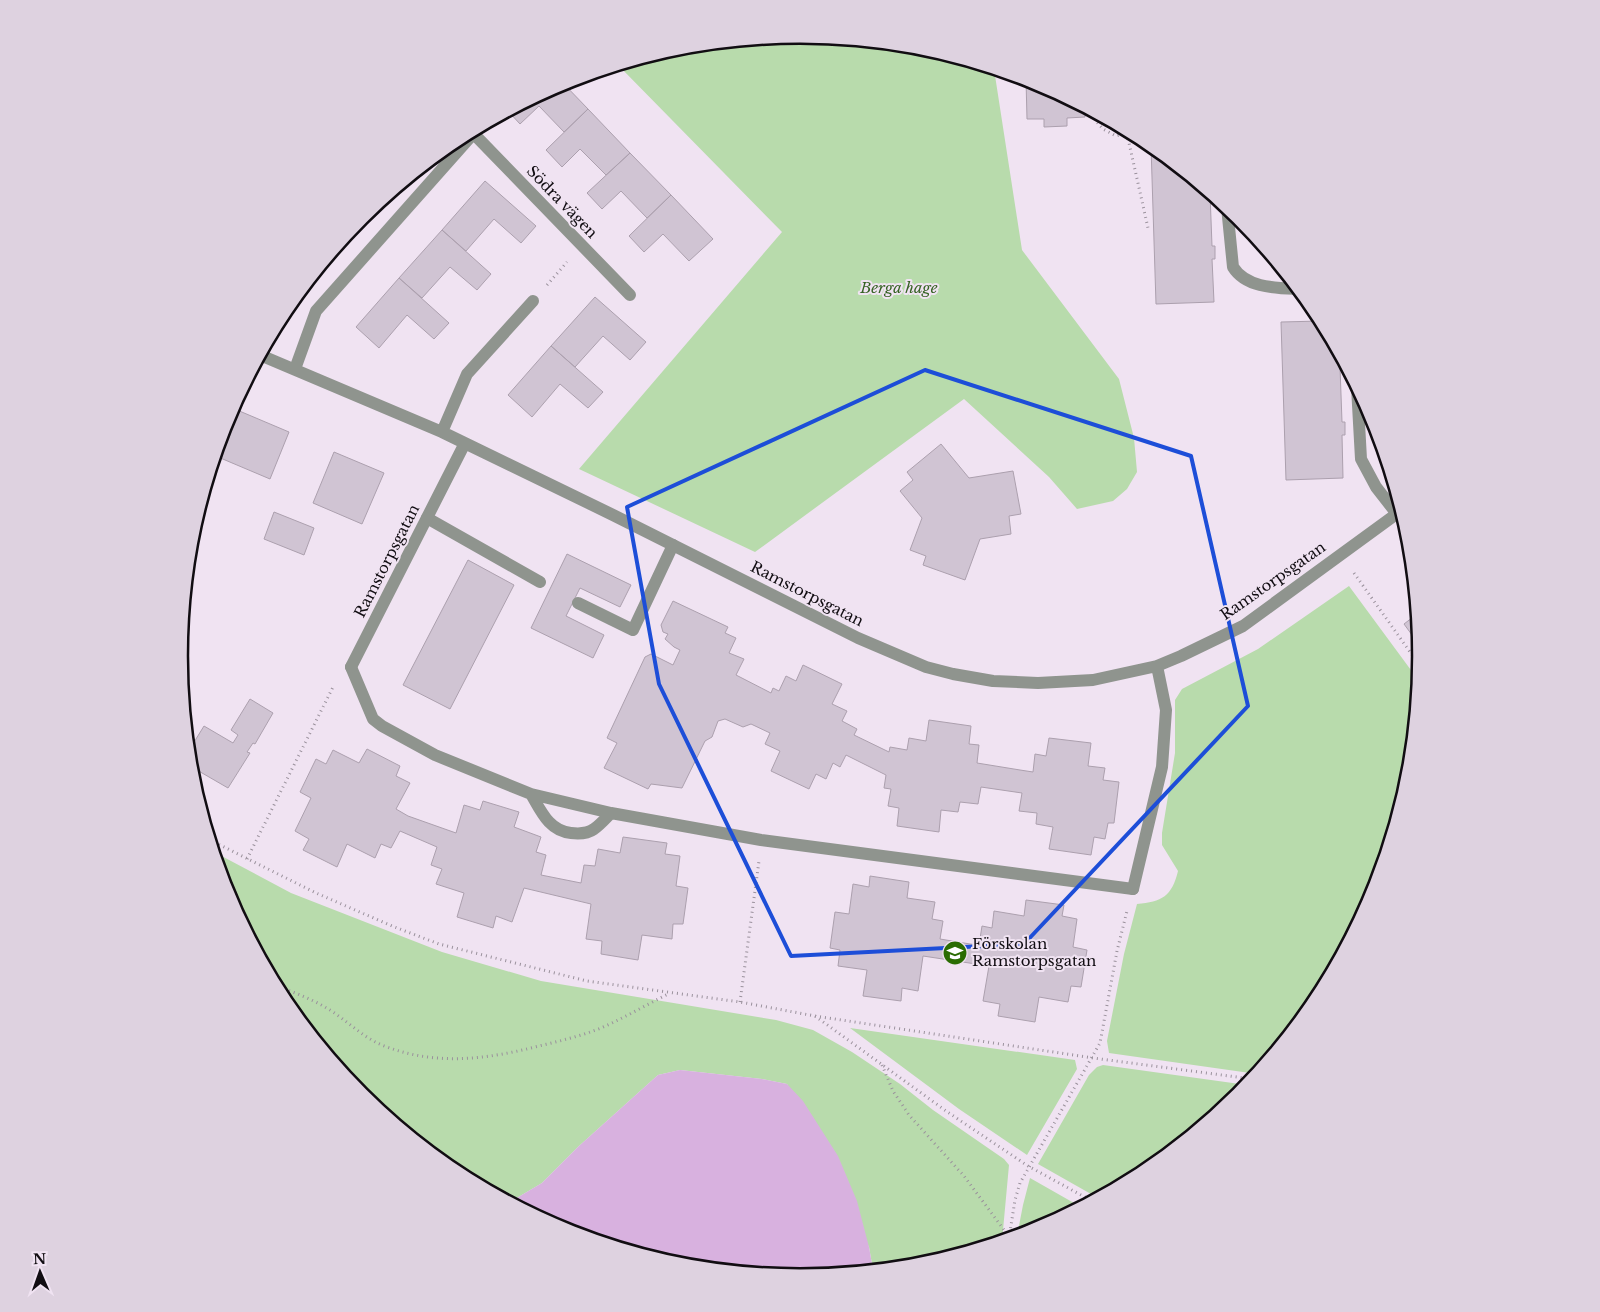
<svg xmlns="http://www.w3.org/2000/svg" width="1600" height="1312" viewBox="0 0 1600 1312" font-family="'Libre Baskerville',serif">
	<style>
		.green { fill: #b8dbac }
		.water { fill: #d8b1df }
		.building { fill: #d0c4d3; stroke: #aca0ae }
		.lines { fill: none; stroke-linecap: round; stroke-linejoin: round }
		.path { stroke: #9a919c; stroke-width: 3; stroke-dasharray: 1 4; stroke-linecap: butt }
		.lane { stroke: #8f948e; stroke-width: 12 }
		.street { stroke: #8f948e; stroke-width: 12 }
		.marked { fill: none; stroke: #1d4ed8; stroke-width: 4; stroke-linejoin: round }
		.labels { text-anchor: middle; stroke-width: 4; stroke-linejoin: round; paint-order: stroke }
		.street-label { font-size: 15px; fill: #110d12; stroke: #f0e3f2 }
		.park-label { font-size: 15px; font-style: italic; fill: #356223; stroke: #f0e3f2 }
		.poi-label { font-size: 15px; fill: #110d12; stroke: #f0e3f2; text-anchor: start }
		.rim { fill: none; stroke: #110d12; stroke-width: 2.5 }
	</style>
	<rect width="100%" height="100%" fill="#f0e3f2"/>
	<path class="green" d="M800,35l121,12 73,22 28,181 97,129 15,59 3,34 -10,17 -14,12 -36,8 -28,-32 -85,-78 -209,153 -176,-83 203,-237 -164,-167 61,-18z
		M1349,586l70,95 -10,96 -35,117 -58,107 -59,73 -148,-21 -2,-12 17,-87 13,-50c25,-2 35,-8 41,-33l-16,-26v-12l13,-80v-53l7,-11 76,-40z
		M214,852l77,41 151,59 99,29 235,39 37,10 39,22 48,32 33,26 71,49 5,6 -7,76 -81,24 -48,5 -4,-23 -82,-163 -25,-5 -82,-9 -22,5 -79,71 -37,37 -32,19 -55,-30 -94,-77 -77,-94 -58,-108z
		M850,1028l225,32 2,9 -50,86 -68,-46z
		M1103,1065l144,20 -8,10 -94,77 -47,26 -60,-34 51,-89 8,-8z
		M1030,1178l51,29 -44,23 -20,6 6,-31z"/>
	<path class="water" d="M680,1070l82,9 25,5 16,17 35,55 19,45 12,46 4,23 -73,7 -121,-12 -117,-35 -52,-28 32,-19 37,-37 79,-71z"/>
	<path class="building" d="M1026,79l12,3 47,25v10l-18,1v8l-23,1v-8h-17z
		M562,82l26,27 -24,23 -25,-26 -19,18 -12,-13z
		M588,109l42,44 -24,22 -26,-26 -18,18 -16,-17z
		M1151,146l59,47 2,53h3v13h-3l2,43 -58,2z
		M630,153l41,42 -24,23 -26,-27 -19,18 -15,-16z
		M485,181l51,45 -15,17 -27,-24 -28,32 -24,-21z
		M671,195l42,44 -24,22 -26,-27 -19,18 -15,-16z
		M442,230l49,44 -14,16 -27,-23 -28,31 -23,-20z
		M399,278l50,45 -15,16 -27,-24 -28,33 -23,-21z
		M595,297l51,45 -16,18 -27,-24 -28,31 -24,-21z
		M1321,321l22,39v7h-3l2,55h3v13h-3l1,43 -57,2 -5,-158z
		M551,346l52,46 -15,16 -28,-24 -28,33 -24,-22z
		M237,410l52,22 -19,47 -52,-22z
		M941,444l28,34 44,-7 8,43 -12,2 2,18 -31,5 -15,41 -42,-15 3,-9 -16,-6 12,-32 -22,-27 13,-11 -6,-8z
		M334,452l50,21 -22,51 -49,-21z
		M274,512l40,16 -10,27 -40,-16z
		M567,554l64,31 -11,22 -40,-19 -14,28 38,19 -11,23 -62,-30z
		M468,560l46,25 -64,124 -47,-24z
		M673,601l55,26 -3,6 11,5 -7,15 15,6 -8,16 35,18 2,-5 6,3 7,-15 10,5 7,-16 39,19 -10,20 15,7 -5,10 15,8 -3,6 35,17 1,-5 17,3 2,-12 17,3 3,-21 42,6 -2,18 10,1 -2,18 43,7 13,2 2,-18 11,2 3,-18 42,5 -3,23 17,2 -2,12 16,2 -5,41h-6l-3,16 -11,-2 -3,18 -42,-6 4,-22 -17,-3 1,-11 -18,-2 3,-18 -41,-6 -3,17 -18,-2 -2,10 -17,-2 -2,22 -42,-6 2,-18 -11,-2 3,-17 -7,-1 2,-13 -40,-20 -6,12 -7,-4 -7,16 -10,-5 -7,15 -38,-18 9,-20 -15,-7 5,-11 -19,-9 -8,3 -18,-8 -7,2 -6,16 -7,4 -23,47 -31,-4 -3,5 -44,-21 13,-25 -10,-5 38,-81 6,-3 22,11 7,-15 -6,-3 -9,-8 3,-5 -5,-2 -2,-7z
		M1417,614l3,32 -16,-22z
		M250,699l23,14 -18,31 -2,-1 -6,9 3,1 -22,35 -38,-22 -2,-14 16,-26 29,17 5,-8 -7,-5z
		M367,749l33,17 -4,10 14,7 -14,26 12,7 48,17 8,-28 16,5 3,-9 36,11 -5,15 27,10 -5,15 10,3 -5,20 40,8 3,-18 11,1 3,-17 22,4 3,-16 44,6 -2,11 15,2 -4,30 12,2 -5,36h-10l-1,15 -30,-4 -4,25 -37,-6 1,-13 -16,-2 5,-35 -67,-16 -12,34 -16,-6 -3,12 -36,-11 7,-24 -28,-9 6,-15 -11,-4 6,-18 -37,-16 -9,17 -10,-4 -6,14 -28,-14 -10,23 -34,-17 6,-11 -14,-8 16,-33 -11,-6 16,-33 10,5 7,-14 26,13z
		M870,876l39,6 -2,16 28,4 -3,17 11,2 -3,18 30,5 9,1 3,-19 10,2 2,-17 30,5 2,-16 38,5 -2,11 15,3 -4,28 14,3 -6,37 -10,-1 -3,16 -29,-5 -4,25 -37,-6 2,-12 -17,-3 6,-35 -66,-10 -5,35 -16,-3 -1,13 -38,-5 4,-26 -29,-4 2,-16 -10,-2 5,-36 14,2 4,-30 16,3z"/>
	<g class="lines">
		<path class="path" d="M1096,113v8l7,8 13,7 15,-4
			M1127,134l21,94
			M547,285l20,-23
			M1354,573l66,93
			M210,840l106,53 76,33 47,18 148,37 153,21 75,14 278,42 159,21
			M247,859l87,-174
			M275,985c20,8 40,15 58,27 18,12 33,28 54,35 51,19 101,12 152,-1 21,-5 42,-10 62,-18 23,-10 45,-23 67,-34
			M740,1002l19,-141
			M815,1016l131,95 82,55 64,35
			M882,1065l11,26 16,24 55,61 46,62
			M1009,1238l6,-38 5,-17 80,-140 17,-92 10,-40"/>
		<path class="lane" d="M1227,207l6,60c13,21 43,21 65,22
			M1357,387l4,72 15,28 21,27
			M427,518l113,64
			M578,603l55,27 40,-85
			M351,667l22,52 9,7 53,29 96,39 80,19 150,27 372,49
			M531,794c10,17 18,37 40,39 8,1 16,1 23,-4 6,-4 12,-11 17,-16"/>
		<path class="street" d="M471,131l159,164
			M260,355l182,77 171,83 245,123 68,29 27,7 40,7 45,2 55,-3 64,-14 24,-10 62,-30 159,-116
			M295,369l21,-58 157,-177
			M442,432l25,-58 66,-73
			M351,667l114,-224
			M1133,889l29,-122 4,-57 -9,-44"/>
	</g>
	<path class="marked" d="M925,370l266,86 57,250 -224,238 -233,12 -132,-272 -32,-177z"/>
	<defs>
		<symbol id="school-disc" viewBox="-11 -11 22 22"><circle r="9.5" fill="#2a6c02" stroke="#f0e3f2"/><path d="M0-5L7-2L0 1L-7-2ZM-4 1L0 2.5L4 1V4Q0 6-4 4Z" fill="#fff"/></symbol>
	</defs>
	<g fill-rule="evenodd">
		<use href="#school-disc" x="941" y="939" width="28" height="28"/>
	</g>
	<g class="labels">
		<g class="street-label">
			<text transform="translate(562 202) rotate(46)" y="5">Södra vägen</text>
			<text transform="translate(387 561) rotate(-63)" y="5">Ramstorpsgatan</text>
			<text transform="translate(1273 581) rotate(-35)" y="5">Ramstorpsgatan</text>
			<text transform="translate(807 594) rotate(27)" y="5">Ramstorpsgatan</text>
		</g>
		<g class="park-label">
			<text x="899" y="293">Berga hage</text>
		</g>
		<g class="poi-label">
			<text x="972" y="949">Förskolan<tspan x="972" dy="17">Ramstorpsgatan</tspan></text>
		</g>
	</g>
	<path d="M0 0H1600V1312H0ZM188 656a612 612 0 1 1 1224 0a612 612 0 1 1-1224 0Z" fill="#ded2e0" fill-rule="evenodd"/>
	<path class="rim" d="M188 656a612 612 0 1 1 1224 0a612 612 0 1 1-1224 0Z"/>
	<g transform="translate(40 1272) rotate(358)" stroke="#f0e3f2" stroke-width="4" paint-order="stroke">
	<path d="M0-4L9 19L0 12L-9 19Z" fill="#110d12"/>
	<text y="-8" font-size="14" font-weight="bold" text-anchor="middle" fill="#110d12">N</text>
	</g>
</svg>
